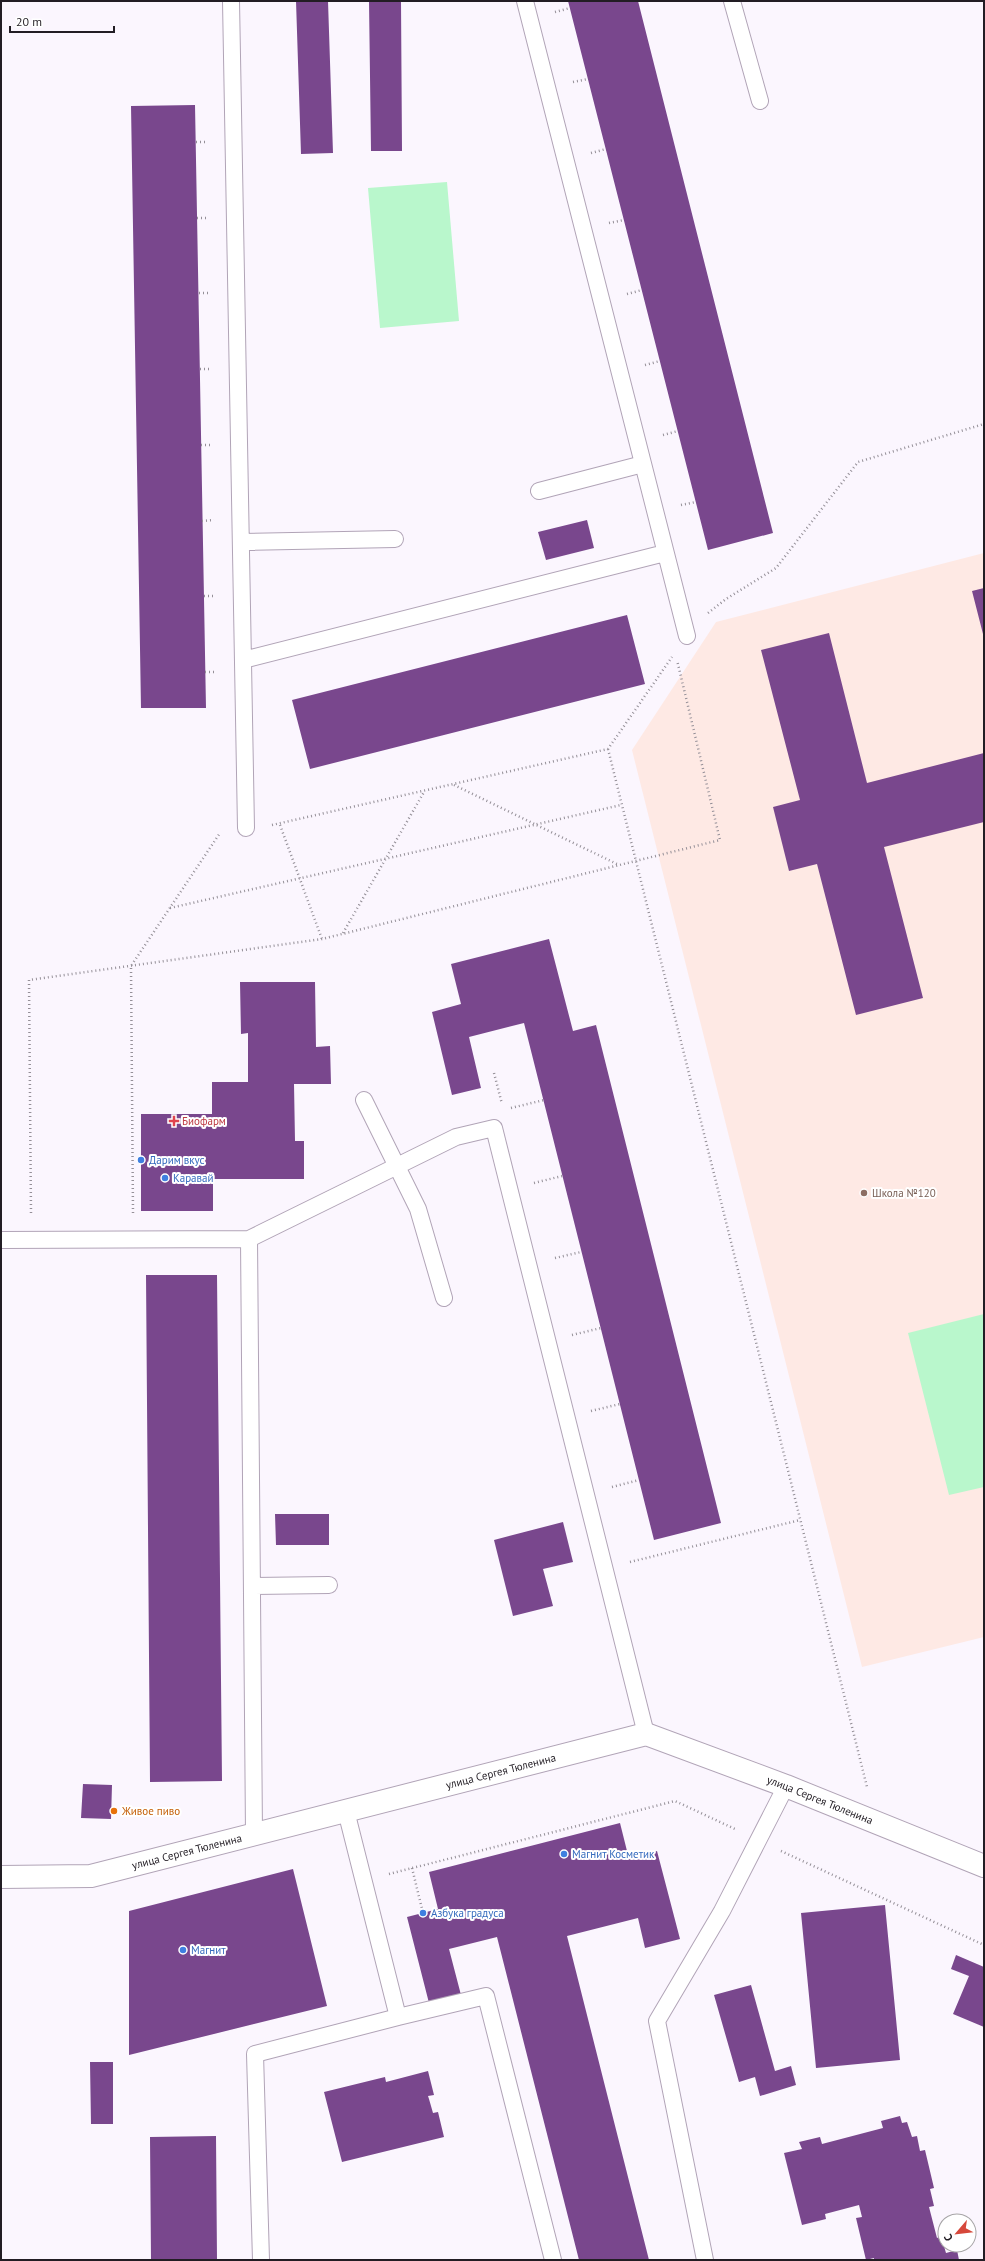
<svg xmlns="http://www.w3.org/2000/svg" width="985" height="2261" viewBox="0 0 985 2261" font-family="'PT Sans',sans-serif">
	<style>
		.education { fill: #fee9e4 }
		.green { fill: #b9f7cc }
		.building { fill: #79478d }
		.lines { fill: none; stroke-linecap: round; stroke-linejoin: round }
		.service-casing { stroke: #b1a4b7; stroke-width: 18 }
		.minor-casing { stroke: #b1a4b7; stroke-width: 24 }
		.path { stroke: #959098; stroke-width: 2.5; stroke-dasharray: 1 3; stroke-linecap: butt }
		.service { stroke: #fff; stroke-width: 16 }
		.minor { stroke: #fff; stroke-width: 22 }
		.health-dot { fill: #e0444e; stroke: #fff; stroke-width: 1.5 }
		.shop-dot { fill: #3f7fe0; stroke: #fff; stroke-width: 1.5 }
		.education-dot { fill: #8d6e63; stroke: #fff; stroke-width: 1.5 }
		.food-dot { fill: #e8710a; stroke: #fff; stroke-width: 1.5 }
		.labels { text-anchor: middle; stroke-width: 4; stroke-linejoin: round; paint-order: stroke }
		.health-label { font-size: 11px; fill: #be3a42; stroke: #fff; text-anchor: start }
		.shop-label { font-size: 11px; fill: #366cbe; stroke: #fff; text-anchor: start }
		.education-label { font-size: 11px; fill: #785e54; stroke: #fff; text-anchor: start }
		.street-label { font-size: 11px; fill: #221d24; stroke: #fff }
		.food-label { font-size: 11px; fill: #c56008; stroke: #fff; text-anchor: start }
	</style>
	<rect width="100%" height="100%" fill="#fbf6fe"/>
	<path class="education" d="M984,553v1084l-122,30 -230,-917 84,-128z"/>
	<path class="green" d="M447,182l12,139 -79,7 -12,-140z
		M984,1314v173l-35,8 -41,-162z"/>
	<path class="building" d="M296,1h32l5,152 -32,1z
		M369,1h32l1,150h-31z
		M568,1h70l135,532 -65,17z
		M195,105l11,603h-65l-10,-602z
		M587,520l7,28 -48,12 -8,-28z
		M984,588v46h-1l-11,-43z
		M627,615l18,69 -335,85 -18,-69z
		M829,633l38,150 117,-30v69l-100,25 39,151 -67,17 -39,-151 -28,7 -16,-64 27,-7 -39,-150z
		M549,939l24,92 23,-6 125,498 -67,17 -130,-517 -55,14 12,51 -29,7 -20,-83 29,-8 -10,-40z
		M240,982h75l1,65 14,-1 1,38h-37l1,57h9v38h-91v32h-72v-97h71v-32h36v-49l-7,1z
		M146,1275h71l5,506 -72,1z
		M275,1514h54v31h-53z
		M563,1522l10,40 -30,7 10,37 -40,10 -19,-76z
		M83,1784l29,1 -1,34 -30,-1z
		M620,1823l9,36 28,-8 23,88 -35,9 -7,-30 -71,18 82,324h-70l-82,-323 -48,12 12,46 -32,8 -22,-86 31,-8 -9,-37z
		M293,1869l34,137 -198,49v-144z
		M885,1905l15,155 -84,8 -15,-155z
		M956,1955l28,12v60l-31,-13 16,-38 -18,-7z
		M751,1985l24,86 16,-5 5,19 -36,11 -5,-19 -16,5 -25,-87z
		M90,2062h23v62h-22z
		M428,2071l6,24 -6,1 1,3 4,14 5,-1 6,25 -102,25 -18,-70 61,-15 1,5z
		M900,2116l2,7 5,-1 5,15 5,-1 3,15 5,-1 9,38 -4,1 4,17 -5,1 8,31 4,-2 5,17 11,-3 2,10h-85v-2l-8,2 -10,-42 6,-1 -3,-12 -34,9 1,5 -24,6 -18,-72 18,-4 -3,-7 21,-5 2,7 61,-16 -2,-7z
		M216,2136l1,124h-66l-1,-123z"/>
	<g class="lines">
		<defs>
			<path id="service" d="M231,1l15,827
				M525,1l162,635
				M732,1l28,100
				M539,491l104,-27
				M241,542l154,-3
				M243,660l422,-107
				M364,1100l54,109 26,89
				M249,1239l5,595
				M1,1240l248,-1 207,-102 38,-9 152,606
				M252,1586l77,-1
				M398,2017l88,-21 67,264
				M261,2260l-6,-206 143,-37 -52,-206
				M705,2260l-48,-239 65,-110 64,-125"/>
			<g id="minor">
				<path id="s1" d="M1,1877l90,-1 555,-142 140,52 198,80"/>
			</g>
		</defs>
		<use href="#service" class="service-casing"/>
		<use href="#minor" class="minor-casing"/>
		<path class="path" d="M555,12l15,-4
			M573,82l15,-3
			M196,142h11
			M591,153l15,-4
			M197,218h12
			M609,223l15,-3
			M199,293h11
			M627,294l15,-4
			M645,365l15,-4
			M200,369h11
			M663,435l15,-4
			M201,445h12
			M681,505l15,-3
			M202,521l12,-1
			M204,596h11
			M708,613l18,-14 50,-31 82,-106 126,-38
			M205,672h12
			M608,749l259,1038
			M454,785l165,80
			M272,825l336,-76 64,-92
			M280,825l42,114
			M170,908l451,-103
			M343,933l81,-141
			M494,1073l8,31
			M511,1108l33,-8
			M534,1183l28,-7
			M31,1213l-2,-233 293,-41 398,-99 -43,-180
			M133,1213l-2,-247 89,-133
			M555,1258l26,-6
			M572,1335l29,-7
			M591,1411l29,-7
			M612,1487l27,-7
			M630,1562l170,-42
			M781,1851l203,94
			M412,1868l11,45
			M389,1874l286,-73 60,28"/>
		<use href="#service" class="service"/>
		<use href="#minor" class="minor"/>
	</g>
	<path class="health-dot" d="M172 1115h4v4h4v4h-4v4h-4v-4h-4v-4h4z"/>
	<g class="shop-dot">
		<circle cx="141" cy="1160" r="4"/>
		<circle cx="165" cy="1178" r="4"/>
		<circle cx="564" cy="1854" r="4"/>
		<circle cx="423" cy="1913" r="4"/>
		<circle cx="183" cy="1950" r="4"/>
	</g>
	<circle class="education-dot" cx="864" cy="1193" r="4"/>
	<circle class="food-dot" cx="114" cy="1811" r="4"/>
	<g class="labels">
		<g class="health-label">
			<text x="182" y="1125">Биофарм</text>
		</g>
		<g class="shop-label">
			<text x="149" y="1164">Дарим вкус</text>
			<text x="173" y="1182">Каравай</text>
			<text x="572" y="1858">Магнит Косметик</text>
			<text x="431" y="1917">Азбука градуса</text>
			<text x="191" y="1954">Магнит</text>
		</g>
		<g class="education-label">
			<text x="872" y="1197">Школа №120</text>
		</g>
		<g class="street-label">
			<text dy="4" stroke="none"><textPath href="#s1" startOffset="513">улица Сергея Тюленина</textPath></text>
			<text dy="4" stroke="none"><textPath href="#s1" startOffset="849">улица Сергея Тюленина</textPath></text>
			<text dy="4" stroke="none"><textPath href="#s1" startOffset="189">улица Сергея Тюленина</textPath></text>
		</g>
		<g class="food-label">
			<text x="122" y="1815">Живое пиво</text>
		</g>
	</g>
	<rect width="985" height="2261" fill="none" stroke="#221d24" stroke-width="4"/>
	<g transform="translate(957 2233) rotate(242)"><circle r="19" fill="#ffffff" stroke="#a7a5a7"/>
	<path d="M0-3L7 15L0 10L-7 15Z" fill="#d6483b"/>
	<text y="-6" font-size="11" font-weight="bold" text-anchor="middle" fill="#221d24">С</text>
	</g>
	<path d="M10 26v6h104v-6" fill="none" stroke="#221d24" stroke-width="2"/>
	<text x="16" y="26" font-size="12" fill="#221d24" stroke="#ffffff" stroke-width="3" paint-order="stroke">20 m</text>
</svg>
